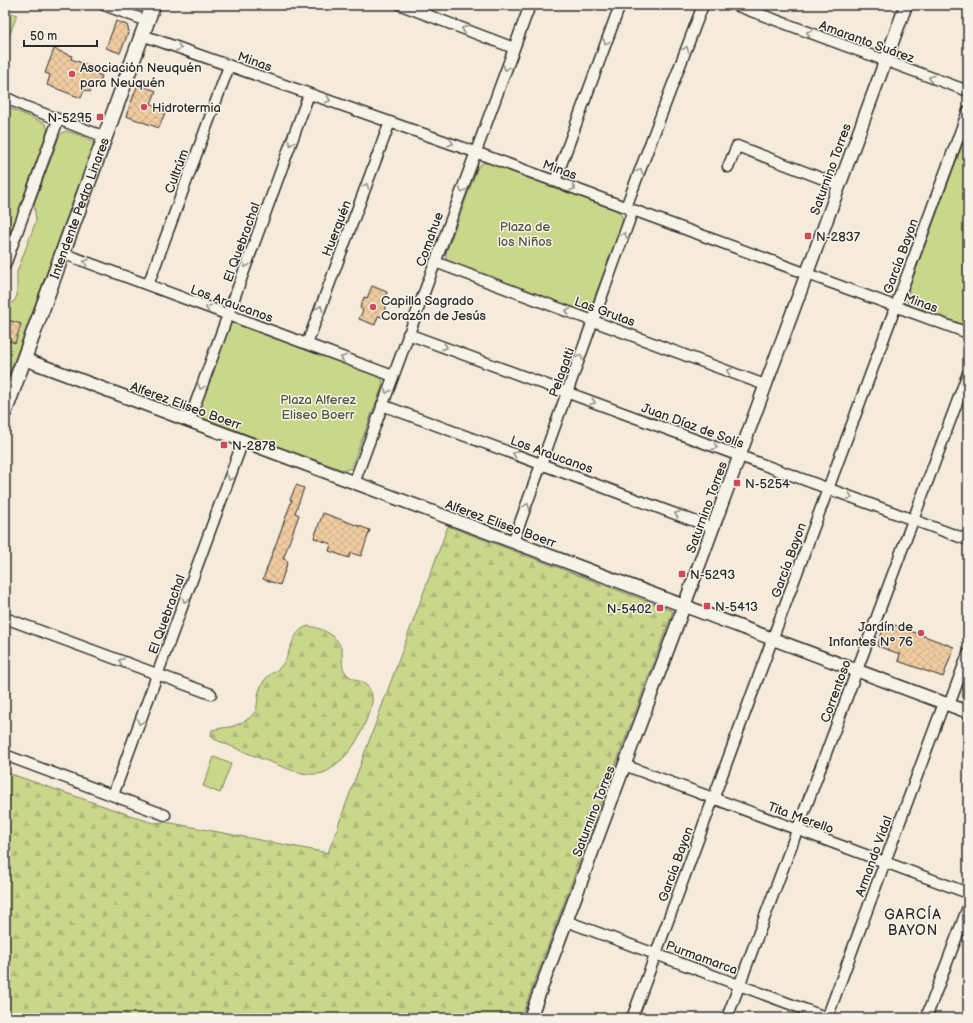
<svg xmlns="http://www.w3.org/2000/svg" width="973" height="1023" viewBox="0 0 973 1023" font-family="'Balsamiq Sans',sans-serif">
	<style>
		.forest { fill: url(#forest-firs); stroke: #7a815b }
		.green { fill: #c9d78b; stroke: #7a815b }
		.building { fill: url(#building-cross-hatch); stroke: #2b2b2b }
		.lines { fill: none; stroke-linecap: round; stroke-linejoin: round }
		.minor-casing { stroke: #2b2b2b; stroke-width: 13 }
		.tertiary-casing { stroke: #2b2b2b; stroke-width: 15 }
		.secondary-casing { stroke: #2b2b2b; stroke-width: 17 }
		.minor { stroke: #f7f3e8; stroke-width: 10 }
		.tertiary { stroke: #f7f3e8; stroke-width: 12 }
		.secondary { stroke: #f7f3e8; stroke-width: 14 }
		.oneway { stroke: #918f8a }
		.poi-dot { fill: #d1495b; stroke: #f7f3e8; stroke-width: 1.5 }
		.labels { text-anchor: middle; stroke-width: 3; stroke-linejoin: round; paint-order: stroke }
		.street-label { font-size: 13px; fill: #2b2b2b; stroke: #f7f3e8 }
		.poi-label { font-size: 13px; fill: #2b2b2b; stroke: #f7f3e8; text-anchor: start }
		.park-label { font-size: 13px; fill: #525643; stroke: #f7f3e8 }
		.neighbourhood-label { font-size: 14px; letter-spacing: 1px; fill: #2b2b2b; stroke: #f7f3e8 }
	</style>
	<defs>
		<pattern id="forest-firs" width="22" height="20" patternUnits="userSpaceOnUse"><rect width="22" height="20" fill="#c9d78b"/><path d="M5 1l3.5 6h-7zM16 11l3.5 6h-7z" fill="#adb978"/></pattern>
		<pattern id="building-cross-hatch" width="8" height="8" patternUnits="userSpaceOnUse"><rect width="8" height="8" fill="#f0cba0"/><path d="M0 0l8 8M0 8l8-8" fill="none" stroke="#ceae8a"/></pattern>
	</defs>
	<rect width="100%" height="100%" fill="#f6ebda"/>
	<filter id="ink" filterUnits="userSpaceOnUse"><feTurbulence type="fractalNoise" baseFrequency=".025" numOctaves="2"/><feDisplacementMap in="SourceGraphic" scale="8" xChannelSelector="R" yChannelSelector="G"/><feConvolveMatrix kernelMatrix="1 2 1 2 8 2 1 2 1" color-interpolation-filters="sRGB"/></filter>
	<g filter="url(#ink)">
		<path class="forest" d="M448,526l225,85 -152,407h-516v-246l148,51 13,-1 162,31z
			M309,626c15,3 30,10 33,26 1,6 -1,13 2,18 5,12 23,9 27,22 3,8 0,16 -3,23 -7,20 -16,38 -33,50 -5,5 -11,9 -19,9 -12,1 -26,-4 -38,-9 -22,-8 -43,-17 -64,-26l-3,-4 1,-5c6,-2 12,-2 18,-3 8,-2 19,-7 24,-14 4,-5 3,-11 4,-18 1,-4 3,-10 6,-14 5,-8 13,-9 18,-16 10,-13 9,-35 27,-39z"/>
		<path class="green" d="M5,11l12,4 -12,32z
			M5,106l39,17c4,3 4,7 2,11l-41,115z
			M968,129v197l-58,-21c-4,-3 -4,-6 -3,-11z
			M66,131c8,2 20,6 27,11v4l-88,241v-83h3l4,-1 3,-3 2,-5v-23l19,-51 -2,-17 25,-67 3,-4z
			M482,163h7l127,47c7,4 7,9 6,16l-30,78c-3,6 -4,8 -11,7l-131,-48c-5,-4 -5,-7 -3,-13l30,-81z
			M234,322h3l143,54c3,3 3,7 2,11l-31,81 -5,2 -6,-1 -135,-50 -7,-5v-3l30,-84 4,-4z
			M214,757l17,7 -11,29 -17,-7z"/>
		<path class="building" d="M116,21l11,4 2,6 -9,22 -14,-5z
			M54,49l18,7 -1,3 28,10 -2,5 5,2 -5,13 -5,-2 -2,5 -6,-2 -3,8 -34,-13 3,-10 -5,-2z
			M138,84l18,7 -5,13 15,6 -7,18 -33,-12z
			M372,286l15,6 -4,12 3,1 -4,12 -4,-1 -3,9 -16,-6 4,-9 -3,-2 4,-11 3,1z
			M5,319l16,5 -6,19 -10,-4z
			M296,485l8,3 -9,25 4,2 -16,44 5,2 -8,24 -17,-6 29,-79h-2z
			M323,513l47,17 -9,26 -10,-3 -2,5 -20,-7 2,-7 -17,-6z
			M886,622l68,25 -11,30 -45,-16 2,-7 -23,-8z"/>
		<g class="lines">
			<defs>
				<path id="minor" d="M104,5l43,16
					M401,5l113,43
					M735,5l233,86
					M142,35l333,117 493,181
					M5,97l21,10 79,30
					M728,167l9,-21 102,39
					M555,181l65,-176
					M626,207l77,-202
					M62,253l331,123
					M435,262l330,123
					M5,265l53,-145
					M148,285l81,-219
					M408,334l560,206
					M307,344l83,-222
					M382,405l331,123
					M189,421l120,-327
					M354,483l176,-478
					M513,542l120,-332
					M5,618l206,76
					M949,705l19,-51
					M5,755l160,60
					M624,765l344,128
					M113,795l130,-354
					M566,921l262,97
					M632,1018l336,-907
					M727,1018l241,-645
					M827,1018l117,-315
					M926,1018l42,-111"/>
				<path id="tertiary" d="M24,359l944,353
					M530,1018l154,-412 222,-601"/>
				<g id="secondary">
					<path id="s1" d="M5,411l148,-406"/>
				</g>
			</defs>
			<use href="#minor" class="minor-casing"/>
			<use href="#tertiary" class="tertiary-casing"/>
			<use href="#secondary" class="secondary-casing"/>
			<use href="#minor" class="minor"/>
			<use href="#tertiary" class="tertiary"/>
			<use href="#secondary" class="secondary"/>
		</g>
		<defs><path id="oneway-chevron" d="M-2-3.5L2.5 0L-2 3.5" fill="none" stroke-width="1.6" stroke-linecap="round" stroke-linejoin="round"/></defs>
		<g class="oneway">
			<use href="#oneway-chevron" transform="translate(464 29) rotate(-159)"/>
			<use href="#oneway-chevron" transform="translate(809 33) rotate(-159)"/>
			<use href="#oneway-chevron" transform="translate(606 42) rotate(110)"/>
			<use href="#oneway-chevron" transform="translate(179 48) rotate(19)"/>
			<use href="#oneway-chevron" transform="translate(686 49) rotate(-69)"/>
			<use href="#oneway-chevron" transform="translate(506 68) rotate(110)"/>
			<use href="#oneway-chevron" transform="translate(931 78) rotate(-160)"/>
			<use href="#oneway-chevron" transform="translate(328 100) rotate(19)"/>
			<use href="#oneway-chevron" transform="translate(291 143) rotate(110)"/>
			<use href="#oneway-chevron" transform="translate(451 143) rotate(19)"/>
			<use href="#oneway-chevron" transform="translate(640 171) rotate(-69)"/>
			<use href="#oneway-chevron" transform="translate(366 186) rotate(-69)"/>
			<use href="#oneway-chevron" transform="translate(573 188) rotate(20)"/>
			<use href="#oneway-chevron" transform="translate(462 190) rotate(110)"/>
			<use href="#oneway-chevron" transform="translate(624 235) rotate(-70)"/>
			<use href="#oneway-chevron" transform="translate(86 262) rotate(-160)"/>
			<use href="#oneway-chevron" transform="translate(246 265) rotate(110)"/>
			<use href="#oneway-chevron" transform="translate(208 308) rotate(-160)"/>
			<use href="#oneway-chevron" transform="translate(320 308) rotate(-69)"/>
			<use href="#oneway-chevron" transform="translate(568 311) rotate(-160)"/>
			<use href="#oneway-chevron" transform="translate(445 347) rotate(20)"/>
			<use href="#oneway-chevron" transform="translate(580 357) rotate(-70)"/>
			<use href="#oneway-chevron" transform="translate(343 358) rotate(-160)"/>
			<use href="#oneway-chevron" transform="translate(729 371) rotate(-160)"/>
			<use href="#oneway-chevron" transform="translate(201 387) rotate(110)"/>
			<use href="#oneway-chevron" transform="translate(387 391) rotate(110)"/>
			<use href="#oneway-chevron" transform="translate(593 402) rotate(20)"/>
			<use href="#oneway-chevron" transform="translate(715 447) rotate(20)"/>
			<use href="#oneway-chevron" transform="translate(515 454) rotate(-160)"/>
			<use href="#oneway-chevron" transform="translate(230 478) rotate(110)"/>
			<use href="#oneway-chevron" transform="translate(850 497) rotate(20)"/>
			<use href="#oneway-chevron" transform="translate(527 506) rotate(-70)"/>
			<use href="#oneway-chevron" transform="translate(677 514) rotate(-160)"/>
			<use href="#oneway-chevron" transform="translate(185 600) rotate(110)"/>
			<use href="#oneway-chevron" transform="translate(121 661) rotate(-160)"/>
			<use href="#oneway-chevron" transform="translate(140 722) rotate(110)"/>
		</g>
	</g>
	<g class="poi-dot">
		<circle cx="72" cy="74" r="4"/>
		<circle cx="144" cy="107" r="4"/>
		<rect x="96" y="113" width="8" height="8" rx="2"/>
		<rect x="804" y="232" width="8" height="8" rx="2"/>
		<circle cx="373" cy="307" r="4"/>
		<rect x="220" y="441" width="8" height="8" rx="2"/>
		<rect x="733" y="479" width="8" height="8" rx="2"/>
		<rect x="678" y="570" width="8" height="8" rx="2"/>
		<rect x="703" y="602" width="8" height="8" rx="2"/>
		<rect x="656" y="604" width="8" height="8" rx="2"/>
		<circle cx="921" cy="633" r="4"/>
	</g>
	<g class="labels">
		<g class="street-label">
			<text transform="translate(867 41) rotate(20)" y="5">Amaranto Suárez</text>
			<text transform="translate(255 61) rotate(19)" y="5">Minas</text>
			<text transform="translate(560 169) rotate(20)" y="5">Minas</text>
			<text transform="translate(830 169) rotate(-70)" y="5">Saturnino Torres</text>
			<text transform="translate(176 171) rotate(-70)" y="5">Cultrúm</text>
			<text dy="5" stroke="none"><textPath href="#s1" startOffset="216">Intendente Pedro Linares</textPath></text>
			<text transform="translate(336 228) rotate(-69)" y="5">Huerquén</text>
			<text transform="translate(429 239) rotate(-70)" y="5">Comahue</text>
			<text transform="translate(241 242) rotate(-70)" y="5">El Quebrachal</text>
			<text transform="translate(900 256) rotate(-70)" y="5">García Bayon</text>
			<text transform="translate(921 302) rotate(20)" y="5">Minas</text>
			<text transform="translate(232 303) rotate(20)" y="5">Los Araucanos</text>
			<text transform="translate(605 311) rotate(20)" y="5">Las Grutas</text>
			<text transform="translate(561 372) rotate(-70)" y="5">Pelagatti</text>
			<text transform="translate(186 405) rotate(20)" y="5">Alferez Eliseo Boerr</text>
			<text transform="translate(693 425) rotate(20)" y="5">Juan Díaz de Solís</text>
			<text transform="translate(552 454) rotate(20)" y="5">Los Araucanos</text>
			<text transform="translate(706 507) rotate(-70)" y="5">Saturnino Torres</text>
			<text transform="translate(501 523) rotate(20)" y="5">Alferez Eliseo Boerr</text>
			<text transform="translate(788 560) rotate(-70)" y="5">García Bayon</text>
			<text transform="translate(166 614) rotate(-70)" y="5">El Quebrachal</text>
			<text transform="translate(835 691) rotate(-70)" y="5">Correntoso</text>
			<text transform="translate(593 811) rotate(-69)" y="5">Saturnino Torres</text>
			<text transform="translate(801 817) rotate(20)" y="5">Tita Merello</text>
			<text transform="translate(873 856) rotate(-70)" y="5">Armando Vidal</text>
			<text transform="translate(675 864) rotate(-70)" y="5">García Bayon</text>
			<text transform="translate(702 957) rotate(20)" y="5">Purmamarca</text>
		</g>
		<g class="poi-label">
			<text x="80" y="72">Asociación Neuquén<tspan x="80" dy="15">para Neuquén</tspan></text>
			<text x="152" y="112">Hidrotermia</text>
			<text x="92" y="122" text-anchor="end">N-5295</text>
			<text x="816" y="241">N-2837</text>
			<text x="381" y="305">Capilla Sagrado<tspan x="381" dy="15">Corazón de Jesús</tspan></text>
			<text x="232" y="450">N-2878</text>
			<text x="745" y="488">N-5254</text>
			<text x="690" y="579">N-5293</text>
			<text x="715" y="611">N-5413</text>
			<text x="652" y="613" text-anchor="end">N-5402</text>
			<text x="913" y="631" text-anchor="end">Jardín de<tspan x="913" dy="15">Infantes N° 76</tspan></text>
		</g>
		<g class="park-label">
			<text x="525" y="231">Plaza de<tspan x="525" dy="15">los Niños</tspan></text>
			<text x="318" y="404">Plaza Alferez<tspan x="318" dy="15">Eliseo Boerr</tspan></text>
		</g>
		<g class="neighbourhood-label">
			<text x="913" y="919">GARCÍA<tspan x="913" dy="16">BAYON</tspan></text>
		</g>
	</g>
	<rect width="973" height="1023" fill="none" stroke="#f7f3e8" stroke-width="20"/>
	<rect x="10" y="10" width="953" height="1003" fill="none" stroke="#2b2b2b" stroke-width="1.5" filter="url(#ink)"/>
	<path d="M24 40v6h73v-6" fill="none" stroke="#2b2b2b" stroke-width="2"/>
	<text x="30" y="40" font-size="12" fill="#2b2b2b" stroke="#f7f3e8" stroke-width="3" paint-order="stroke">50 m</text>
</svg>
